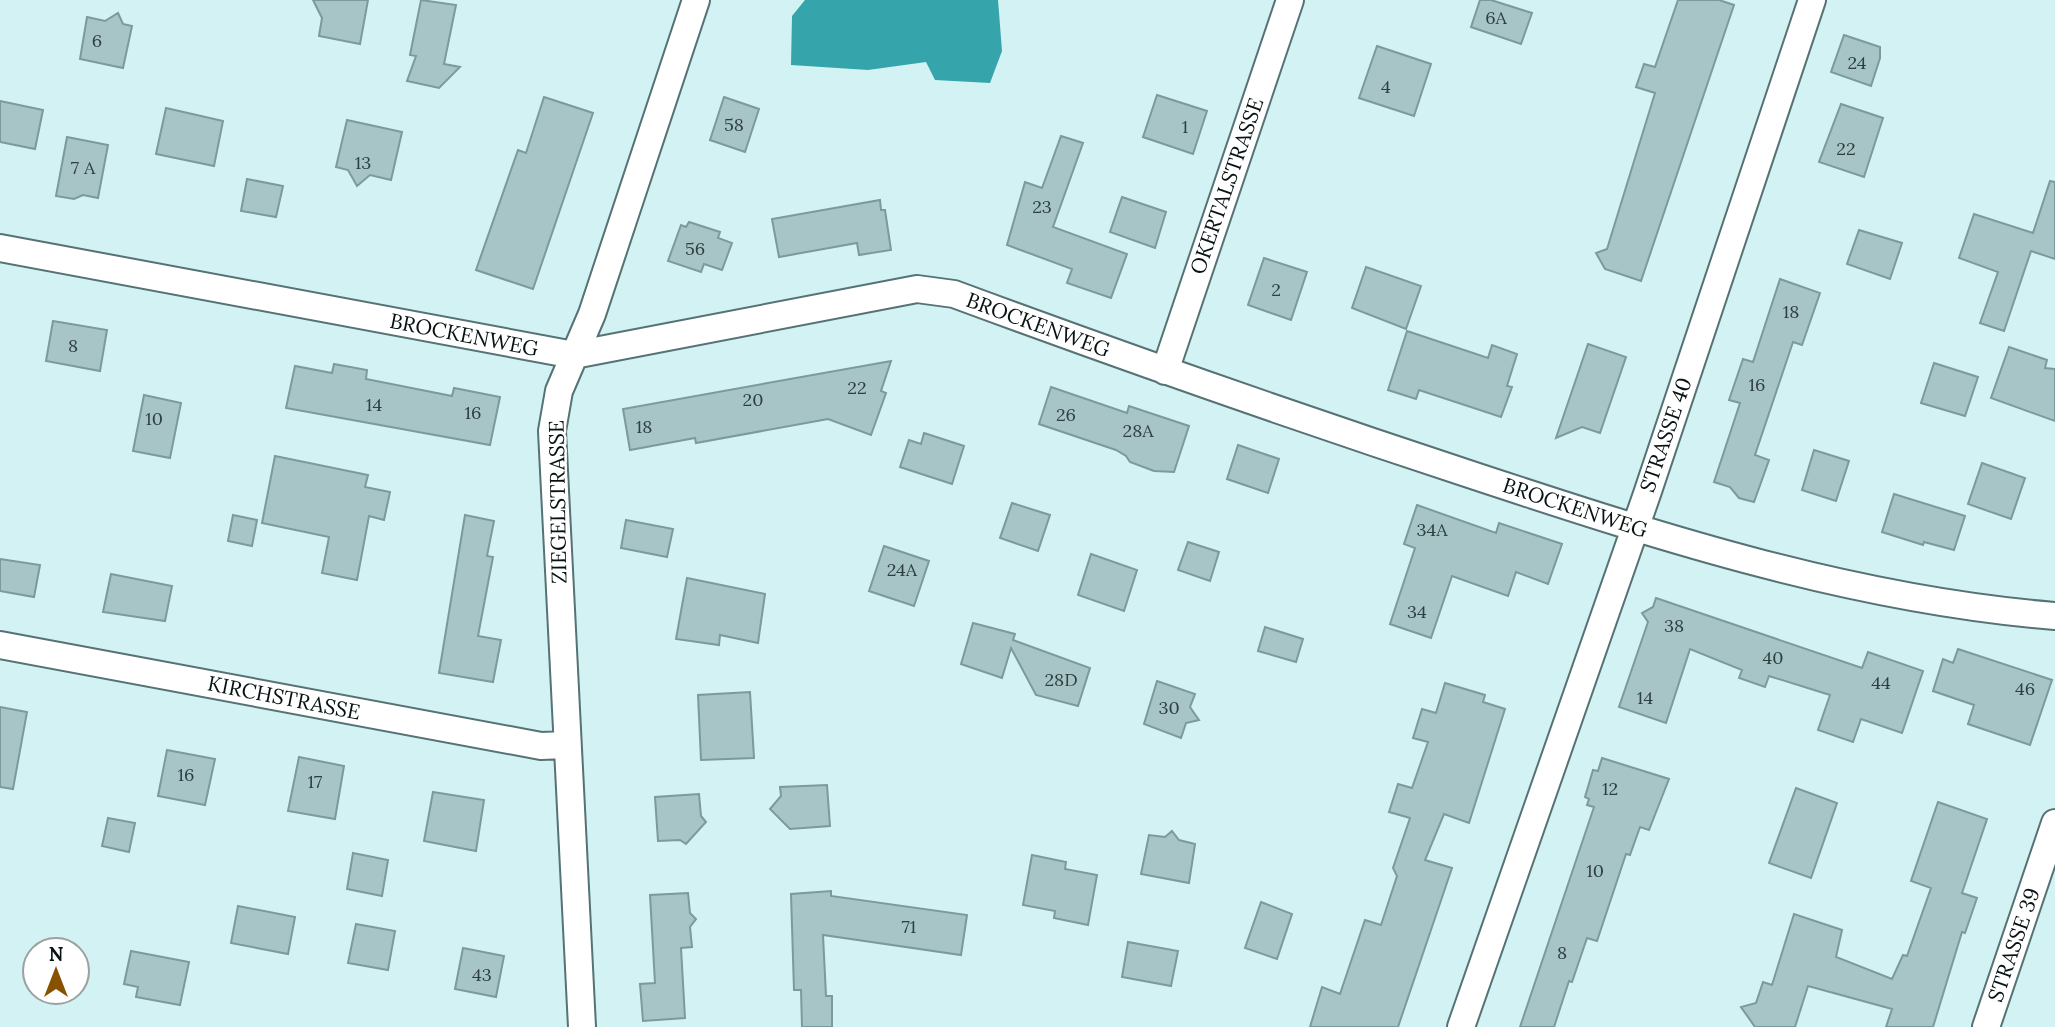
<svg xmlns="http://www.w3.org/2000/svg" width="2055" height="1027" viewBox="0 0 2055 1027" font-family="Lora,serif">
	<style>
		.water { fill: #35a5ab }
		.building { fill: #a7c5c7; stroke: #7c9a9b; stroke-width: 2 }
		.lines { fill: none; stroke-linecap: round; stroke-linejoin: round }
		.minor-casing { stroke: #567274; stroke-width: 30 }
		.minor { stroke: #fff; stroke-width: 26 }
		.labels { text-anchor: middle; stroke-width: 5; stroke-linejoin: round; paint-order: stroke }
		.number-label { font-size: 18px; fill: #2f3f40 }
		.street-label { font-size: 21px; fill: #071213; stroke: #fff }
	</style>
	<rect width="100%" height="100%" fill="#d2f2f3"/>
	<path class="water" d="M805,0h193l4,51 -12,32 -55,-3 -9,-18 -58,8 -77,-5 1,-49z"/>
	<path class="building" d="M313,0h55l-8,44 -41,-8 3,-18z
		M421,0l35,5 -12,59 16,3 -21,21 -32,-7 9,-25 -6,-1z
		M1480,0h11l41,13 -11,31 -50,-17z
		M1678,0h41l15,5 -93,276 -36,-12 -9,-16 11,-4 48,-156 -19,-6 8,-23 11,3z
		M118,13l5,11 9,2 -9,42 -43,-9 7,-42 18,4z
		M1844,35l36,12v11l-9,28 -40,-14z
		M1377,46l54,18 -17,52 -55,-18z
		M1157,95l50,16 -14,43 -50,-17z
		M544,97l49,16 -60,176 -57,-19 42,-120 8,3z
		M724,97l35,12 -14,43 -35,-12z
		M0,101l43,9 -8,39 -35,-7z
		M1841,104l42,14 -19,59 -45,-15z
		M166,108l57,13 -9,45 -58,-12z
		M347,120l55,12 -11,48 -21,-5 -13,11 -9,-16 -12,-3z
		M1061,136l22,7 -30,84 74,27 -16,44 -44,-15 5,-14 -65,-24 18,-63 17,6z
		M67,137l41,8 -10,53 -15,-3 -9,4 -18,-3z
		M247,179l36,7 -7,31 -35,-6z
		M2050,181l5,1v77l-24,-8 -27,80 -24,-8 18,-51 -39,-14 15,-44 59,19z
		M1122,197l44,15 -11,36 -45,-16z
		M880,200l1,10h4l6,40 -32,5 -2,-12 -78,14 -7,-38z
		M689,222l31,10 -2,6 14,5 -10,27 -18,-6 -3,8 -33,-11 13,-36 5,2z
		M1859,230l43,13 -12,36 -43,-15z
		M1264,258l43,14 -16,48 -43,-15z
		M1366,267l55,19 -15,43 -54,-21z
		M1780,279l40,14 -18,52 -9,-3 -38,113 14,5 -15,42 -15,-4 -9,-11 -16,-5 26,-79 -11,-3 14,-41 10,3z
		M53,321l54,9 -7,41 -54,-10z
		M1407,331l81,27 4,-13 25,9 -10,32 5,1 -11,30 -82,-27 -3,9 -28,-9z
		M1588,344l38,13 -26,76 -18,-6 -26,11z
		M2009,347l38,13 -2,8 10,1v52l-64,-23z
		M891,361l-10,30 5,2 -15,42 -43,-16 -132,24 -1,-5 -65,12 -7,-41z
		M1934,363l44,14 -13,39 -44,-13z
		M334,364l33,6 -1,9 86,17 2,-8 46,9 -10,48 -204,-37 9,-42 37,7z
		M1051,387l76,26 2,-7 60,20 -15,46 -20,-1 -24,-9 -4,-6 -10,-6 -77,-26z
		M144,395l37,8 -11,55 -37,-7z
		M924,433l40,13 -12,38 -52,-17 9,-27 12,4z
		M1238,445l41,14 -11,34 -41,-14z
		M1814,450l35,11 -13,40 -34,-11z
		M275,456l93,19 -3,12 25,5 -6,28 -15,-4 -12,64 -35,-7 7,-36 -67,-14z
		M1982,463l43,15 -14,41 -43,-15z
		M1894,494l71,22 -11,34 -30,-8 -1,3 -41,-13z
		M1012,503l38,12 -12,36 -38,-13z
		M1417,505l79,28 3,-10 63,21 -14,40 -32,-12 -8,24 -56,-20 -21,62 -41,-14 25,-76 -11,-4z
		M233,515l24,5 -5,26 -24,-5z
		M465,515l29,6 -7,35 6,1 -15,79 23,4 -8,42 -54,-9z
		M626,520l47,9 -6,28 -46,-9z
		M1188,542l31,10 -9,29 -32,-11z
		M884,546l45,15 -15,45 -45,-15z
		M1091,554l46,16 -13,41 -46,-16z
		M0,559l40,6 -6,32 -34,-6z
		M111,574l61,12 -7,35 -62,-9z
		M687,578l78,16 -7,49 -38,-8 -1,10 -43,-6z
		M1656,598l206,70 6,-16 55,19 -21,62 -41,-14 -8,23 -35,-12 12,-35 -61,-19 -4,11 -26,-9 3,-8 -52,-21 -24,74 -47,-16 29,-85 -6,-9 11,-6z
		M973,623l42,11 -2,6 77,28 -12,38 -42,-11 -25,-47 -9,30 -41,-14z
		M1265,627l38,12 -7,23 -38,-11z
		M1958,649l94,31 -22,65 -62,-21 6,-19 -41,-14 10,-32 10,4z
		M1157,681l38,13 -5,13 9,13 -13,3 -5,15 -37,-14z
		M1445,683l40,12 -2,7 22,7 -36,114 -25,-9 -19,46 27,8 -54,159h-88l12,-40 18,7 25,-74 16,5 16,-49 -4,-8 17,-50 -21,-6 9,-28 14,4 16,-46 -15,-4 9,-29 14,4z
		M750,692l4,66 -53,2 -3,-65z
		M0,707l27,5 -14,77 -13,-2z
		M167,750l48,9 -10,46 -47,-9z
		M299,757l45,9 -9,53 -47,-8z
		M1602,758l67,21 -20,51 -9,-3 -10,28 -4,-1 -29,87 -10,-3 -15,44 -3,-1 -15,46h-34l74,-220 -7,-2 2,-6 -4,-2 8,-27 5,1z
		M827,785l3,41 -40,3 -20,-20 11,-13 -1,-9z
		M1796,788l41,15 -26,75 -42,-15z
		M433,792l51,8 -8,51 -52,-10z
		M699,794l2,22 5,6 -20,22 -6,-4 -22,1 -3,-44z
		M1938,802l49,17 -25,74 15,5 -12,35 -3,-1 -29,95h-47l6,-18 -84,-23 -13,41h-40l-14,-20 15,-4 7,-21 9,3 22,-71 48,16 -6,27 56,22 11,-24 4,1 24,-68 -20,-7z
		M108,818l27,5 -6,29 -27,-6z
		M1172,831l7,9 16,4 -6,39 -48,-9 8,-39 16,2z
		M353,853l35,7 -6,36 -35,-7z
		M1032,855l34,7 -1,7 32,6 -9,50 -34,-7 1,-7 -32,-6z
		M831,891v5l136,19 -6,40 -138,-20 3,61h6v31h-30l-1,-37h-7l-3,-96z
		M688,893l2,20 6,6 -6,8 2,20 -11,1 4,70 -42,3 -3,-37 15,-1 -5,-88z
		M1261,902l31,12 -15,45 -32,-11z
		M238,906l57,11 -7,37 -57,-11z
		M356,924l39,7 -7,39 -40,-7z
		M1128,942l50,9 -7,35 -49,-9z
		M463,948l41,8 -8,41 -41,-8z
		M131,951l58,11 -9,43 -44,-8 2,-10 -14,-3z"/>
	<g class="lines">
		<defs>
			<path id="minor" d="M0,248l574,107 343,-66 37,5c173,64 348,125 524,183 188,62 378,123 577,139
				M1165,371l125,-371
				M0,645l541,101 26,-1
				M582,1027l-30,-596 7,-40 33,-77 104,-314
				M1461,1027l186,-533 165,-494
				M1986,1027l69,-204"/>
		</defs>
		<use href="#minor" class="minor-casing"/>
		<use href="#minor" class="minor"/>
	</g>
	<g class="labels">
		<g class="number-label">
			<text x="1496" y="24">6A</text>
			<text x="97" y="47">6</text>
			<text x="1857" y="69">24</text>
			<text x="1386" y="93">4</text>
			<text x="734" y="131">58</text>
			<text x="1185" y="133">1</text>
			<text x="1846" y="155">22</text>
			<text x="363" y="169">13</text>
			<text x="83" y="174">7 A</text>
			<text x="1042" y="213">23</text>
			<text x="695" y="255">56</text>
			<text x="1276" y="296">2</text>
			<text x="1791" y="318">18</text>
			<text x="73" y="352">8</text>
			<text x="1757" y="391">16</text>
			<text x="857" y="394">22</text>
			<text x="753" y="406">20</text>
			<text x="374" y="411">14</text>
			<text x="473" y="419">16</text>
			<text x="1066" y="421">26</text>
			<text x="154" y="425">10</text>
			<text x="644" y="433">18</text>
			<text x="1138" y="437">28A</text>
			<text x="1432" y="536">34A</text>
			<text x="902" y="576">24A</text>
			<text x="1417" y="618">34</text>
			<text x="1674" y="632">38</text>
			<text x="1773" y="664">40</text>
			<text x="1061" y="686">28D</text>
			<text x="1881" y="689">44</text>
			<text x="2025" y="695">46</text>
			<text x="1645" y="704">14</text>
			<text x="1169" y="714">30</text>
			<text x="186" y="781">16</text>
			<text x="315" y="788">17</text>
			<text x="1610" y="795">12</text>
			<text x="1595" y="877">10</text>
			<text x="909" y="933">71</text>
			<text x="1562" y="959">8</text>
			<text x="482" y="981">43</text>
		</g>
		<g class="street-label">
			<text transform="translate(1227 186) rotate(-71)" y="7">OKERTALSTRASSE</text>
			<text transform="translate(1038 325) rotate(20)" y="7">BROCKENWEG</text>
			<text transform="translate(464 335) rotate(11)" y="7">BROCKENWEG</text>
			<text transform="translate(1666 435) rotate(-71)" y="7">STRASSE 40</text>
			<text transform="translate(558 502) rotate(-91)" y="7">ZIEGELSTRASSE</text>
			<text transform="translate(1575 508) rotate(18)" y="7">BROCKENWEG</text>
			<text transform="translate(284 698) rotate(11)" y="7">KIRCHSTRASSE</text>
			<text transform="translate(2014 945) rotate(-71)" y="7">STRASSE 39</text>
		</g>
	</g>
	<g transform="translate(56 971)"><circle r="33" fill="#ffffff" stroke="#9ca0a1" stroke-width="2"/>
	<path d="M0-5L12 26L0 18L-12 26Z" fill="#875100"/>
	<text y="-10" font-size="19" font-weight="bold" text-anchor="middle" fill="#071213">N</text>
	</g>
</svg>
